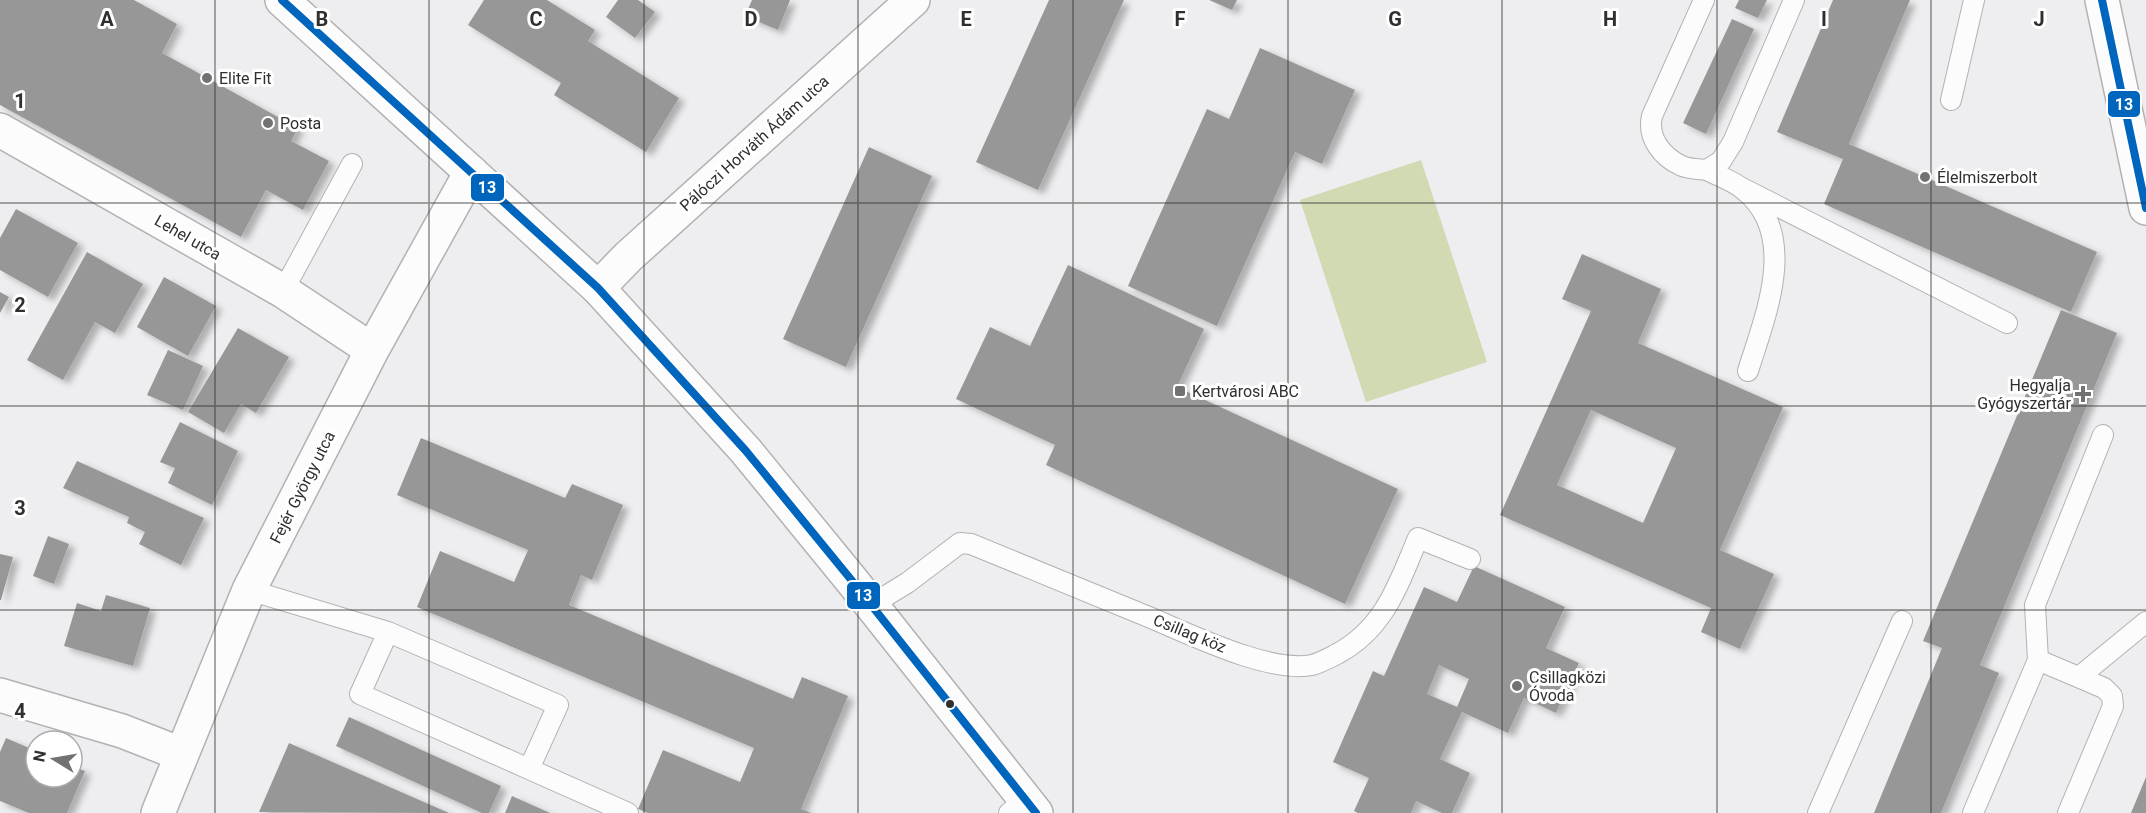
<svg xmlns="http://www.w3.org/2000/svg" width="2146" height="813" viewBox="0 0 2146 813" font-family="Roboto,sans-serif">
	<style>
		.green { fill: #d1dab2 }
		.building { fill: #989797; fill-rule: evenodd; filter: url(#shadow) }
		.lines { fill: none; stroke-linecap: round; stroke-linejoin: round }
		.service-casing { stroke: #b2b2b4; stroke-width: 22 }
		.minor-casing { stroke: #b2b2b4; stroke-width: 36 }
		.tertiary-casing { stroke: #b2b2b4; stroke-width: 36 }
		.service { stroke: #fcfcfd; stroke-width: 20 }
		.minor { stroke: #fcfcfd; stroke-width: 33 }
		.tertiary { stroke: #fcfcfd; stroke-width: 33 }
		.bus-1-casing { stroke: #fff; stroke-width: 12 }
		.bus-1 { stroke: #0065bd; stroke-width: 8 }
		.grid { fill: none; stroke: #2f2f30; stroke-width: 1.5; stroke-opacity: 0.55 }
		.poi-dot { fill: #727273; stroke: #fff; stroke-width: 2 }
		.bus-dot { fill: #2f2f30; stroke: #fff; stroke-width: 2 }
		.labels { text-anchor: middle; stroke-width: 6; stroke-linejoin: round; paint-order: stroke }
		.poi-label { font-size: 16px; fill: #2f2f30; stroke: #fff; text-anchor: start }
		.street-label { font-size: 16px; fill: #2f2f30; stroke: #fff }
		.grid-label { font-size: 20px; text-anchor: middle; font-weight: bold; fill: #2f2f30; stroke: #fff; stroke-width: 6; stroke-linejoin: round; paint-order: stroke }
		.line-badge { stroke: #fff; stroke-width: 2 }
		.badge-label { font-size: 16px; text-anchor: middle; font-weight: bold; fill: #fff }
	</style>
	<defs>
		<filter id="shadow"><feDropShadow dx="6" dy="4" stdDeviation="3" flood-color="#0004"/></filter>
	</defs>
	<rect width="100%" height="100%" fill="#eeeef0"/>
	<path class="green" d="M1421,160l66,202 -121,40 -66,-202z"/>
	<path class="building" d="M0,0h134l43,24 -15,29 136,75 -7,13 38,20 -26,49 -37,-20 -25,47 -241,-132z
		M484,0h63l48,30 -7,11 91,57 -33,54 -92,-57 7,-12 -93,-58z
		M618,0h20l17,12 -20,26 -29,-21z
		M752,0h38l-12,30 -33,-14z
		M1049,0h75l-86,190 -62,-28z
		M1209,0h28l-5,10z
		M1739,0h28l-9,18 -23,-10z
		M1833,0h77l-61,144 248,108 -26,60 -247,-108 19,-45 -66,-27z
		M1732,19l22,10 -48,105 -23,-11z
		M1260,48l95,42 -33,74 -27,-12 -78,174 -89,-40 79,-177 22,10z
		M869,147l63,29 -86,191 -63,-28z
		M16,209l62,34 -30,54 -48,-27v-32z
		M87,252l56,32 -28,49 -20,-11 -32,58 -36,-20z
		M1582,254l79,35 -23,54 145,64 -63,143 54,24 -34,75 -39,-17 10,-24 -211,-93 91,-204 -29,-12zM1591,410l85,38 -33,75 -86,-38z
		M1068,265l136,64 -27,58 221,102 -53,115 -299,-139 9,-20 -99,-46 34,-72 40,19z
		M164,277l52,29 -28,50 -51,-29z
		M0,292l9,5 -9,16z
		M2061,310l56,23 -137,332 19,8 -58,140h-67l68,-165 -19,-7z
		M238,328l51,29 -33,56 -15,-9 -17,29 -36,-21z
		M168,350l35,16 -20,44 -36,-15z
		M180,422l58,29 -26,54 -44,-22 7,-15 -15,-6z
		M421,438l144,60 7,-14 51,21 -31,75 -11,-5 -12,30 224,94 9,-22 46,19 -47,113 10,4h-163l-10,-4 25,-59 77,32 14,-34 -337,-141 23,-56 74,31 14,-32 -131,-55z
		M77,461l127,57 -23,47 -42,-21 6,-12 -18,-9 2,-6 -66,-29z
		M48,536l21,8 -15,40 -21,-8z
		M0,554l13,3 -12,43h-1z
		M1474,566l91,41 -19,41 33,15 -23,50 -32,-15 -16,35 -46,-21 -22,47 30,14 -18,40h-10l-26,-12 -5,12h-53l-4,-2 15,-33 -36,-16 40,-91 11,5 40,-89 33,15zM1439,665l30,14 -12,28 -30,-13z
		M106,595l44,13 -17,58 -69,-20 13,-43 24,8z
		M349,717l152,69 -12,27h-7l-146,-67z
		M6,738l30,13v26h36v-11l13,5 -18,42h-38l-29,-12v-49z
		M289,743l160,70 -190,-1z
		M2146,777v36h-15z
		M512,796l38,17h-45z"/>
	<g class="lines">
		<defs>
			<path id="service" d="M1704,0l-52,116c-5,22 10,41 30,50 7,3 17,3 25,4l14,-9 12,-19 61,-142
				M1951,100l23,-100
				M1707,170c11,6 27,11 37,20 56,45 21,126 4,181
				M1744,189l263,134
				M283,291l69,-127
				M249,590l139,42 170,73 -29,64 99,44
				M871,605l36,-22 53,-40 11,1c56,23 112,46 168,69 43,17 128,61 173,52 8,-2 17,-7 25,-11 48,-26 61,-69 81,-116l52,21
				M388,632l-28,62 169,75
				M2038,660l-3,-55 68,-170
				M2079,677l67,-55
				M1009,813l17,-13
				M1818,813l84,-192
				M1973,813l65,-153 66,28 8,8 1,10 -45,107"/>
			<path id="minor" d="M2102,0l44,208
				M0,130l283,161 89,59
				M598,288l30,-31 285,-257
				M0,695l122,36 59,23
				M158,813l91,-223 123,-240 99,-178"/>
			<path id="tertiary" d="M282,0l316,288 148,163 107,131 183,231"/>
		</defs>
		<use href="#service" class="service-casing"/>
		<use href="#minor" class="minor-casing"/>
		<use href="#tertiary" class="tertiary-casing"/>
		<use href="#service" class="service"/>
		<use href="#minor" class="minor"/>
		<use href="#tertiary" class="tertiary"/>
		<defs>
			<path id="bus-1" d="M282,0l316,288 148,163 107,131 183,231
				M2102,0l44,208"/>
		</defs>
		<use href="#bus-1" class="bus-1-casing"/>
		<use href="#bus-1" class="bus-1"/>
	</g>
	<path class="grid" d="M215,0v813M429,0v813M644,0v813M858,0v813M1073,0v813M1288,0v813M1502,0v813M1717,0v813M1931,0v813M0,203h2146M0,406h2146M0,610h2146"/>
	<g class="poi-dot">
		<circle cx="207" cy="78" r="6"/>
		<circle cx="268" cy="123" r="6"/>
		<circle cx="1925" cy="177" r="6"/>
		<rect x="1174" y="385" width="12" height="12" rx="3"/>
		<path d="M2080 385h6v6h6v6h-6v6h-6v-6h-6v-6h6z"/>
		<circle cx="1517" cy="686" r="6"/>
	</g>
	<circle class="bus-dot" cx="950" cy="704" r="5"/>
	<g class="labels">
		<g class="poi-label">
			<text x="219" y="84">Elite Fit</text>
			<text x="280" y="129">Posta</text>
			<text x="1937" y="183">Élelmiszerbolt</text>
			<text x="2071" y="391" text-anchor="end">Hegyalja<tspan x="2071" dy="18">Gyógyszertár</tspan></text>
			<text x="1192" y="397">Kertvárosi ABC</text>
			<text x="1529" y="683">Csillagközi<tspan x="1529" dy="18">Óvoda</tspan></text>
		</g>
		<g class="street-label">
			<text transform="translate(754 143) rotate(-42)" y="6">Pálóczi Horváth Ádám utca</text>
			<text transform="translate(188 237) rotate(30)" y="6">Lehel utca</text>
			<text transform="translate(302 487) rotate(-63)" y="6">Fejér György utca</text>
			<text transform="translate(1190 633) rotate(22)" y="6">Csillag köz</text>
		</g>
	</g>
	<g class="grid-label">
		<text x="107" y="26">A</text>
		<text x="322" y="26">B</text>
		<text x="536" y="26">C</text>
		<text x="751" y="26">D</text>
		<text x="966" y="26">E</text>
		<text x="1180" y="26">F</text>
		<text x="1395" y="26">G</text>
		<text x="1610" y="26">H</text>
		<text x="1824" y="26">I</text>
		<text x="2039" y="26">J</text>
		<text x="20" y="108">1</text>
		<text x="20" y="312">2</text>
		<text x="20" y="515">3</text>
		<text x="20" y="718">4</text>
	</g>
	<g class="line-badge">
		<rect x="2107" y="90" width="34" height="28" rx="6" fill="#0065bd"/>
		<rect x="470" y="173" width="35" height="29" rx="6" fill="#0065bd"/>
		<rect x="846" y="581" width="35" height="29" rx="6" fill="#0065bd"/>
	</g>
	<g class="badge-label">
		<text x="2124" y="110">13</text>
		<text x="487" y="193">13</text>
		<text x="863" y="601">13</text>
	</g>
	<g transform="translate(54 759) rotate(281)"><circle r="28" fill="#ffffff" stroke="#acacac" stroke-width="1.5"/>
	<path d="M0-4.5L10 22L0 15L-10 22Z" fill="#727273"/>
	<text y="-9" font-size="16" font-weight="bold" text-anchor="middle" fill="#2f2f30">N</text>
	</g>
</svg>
